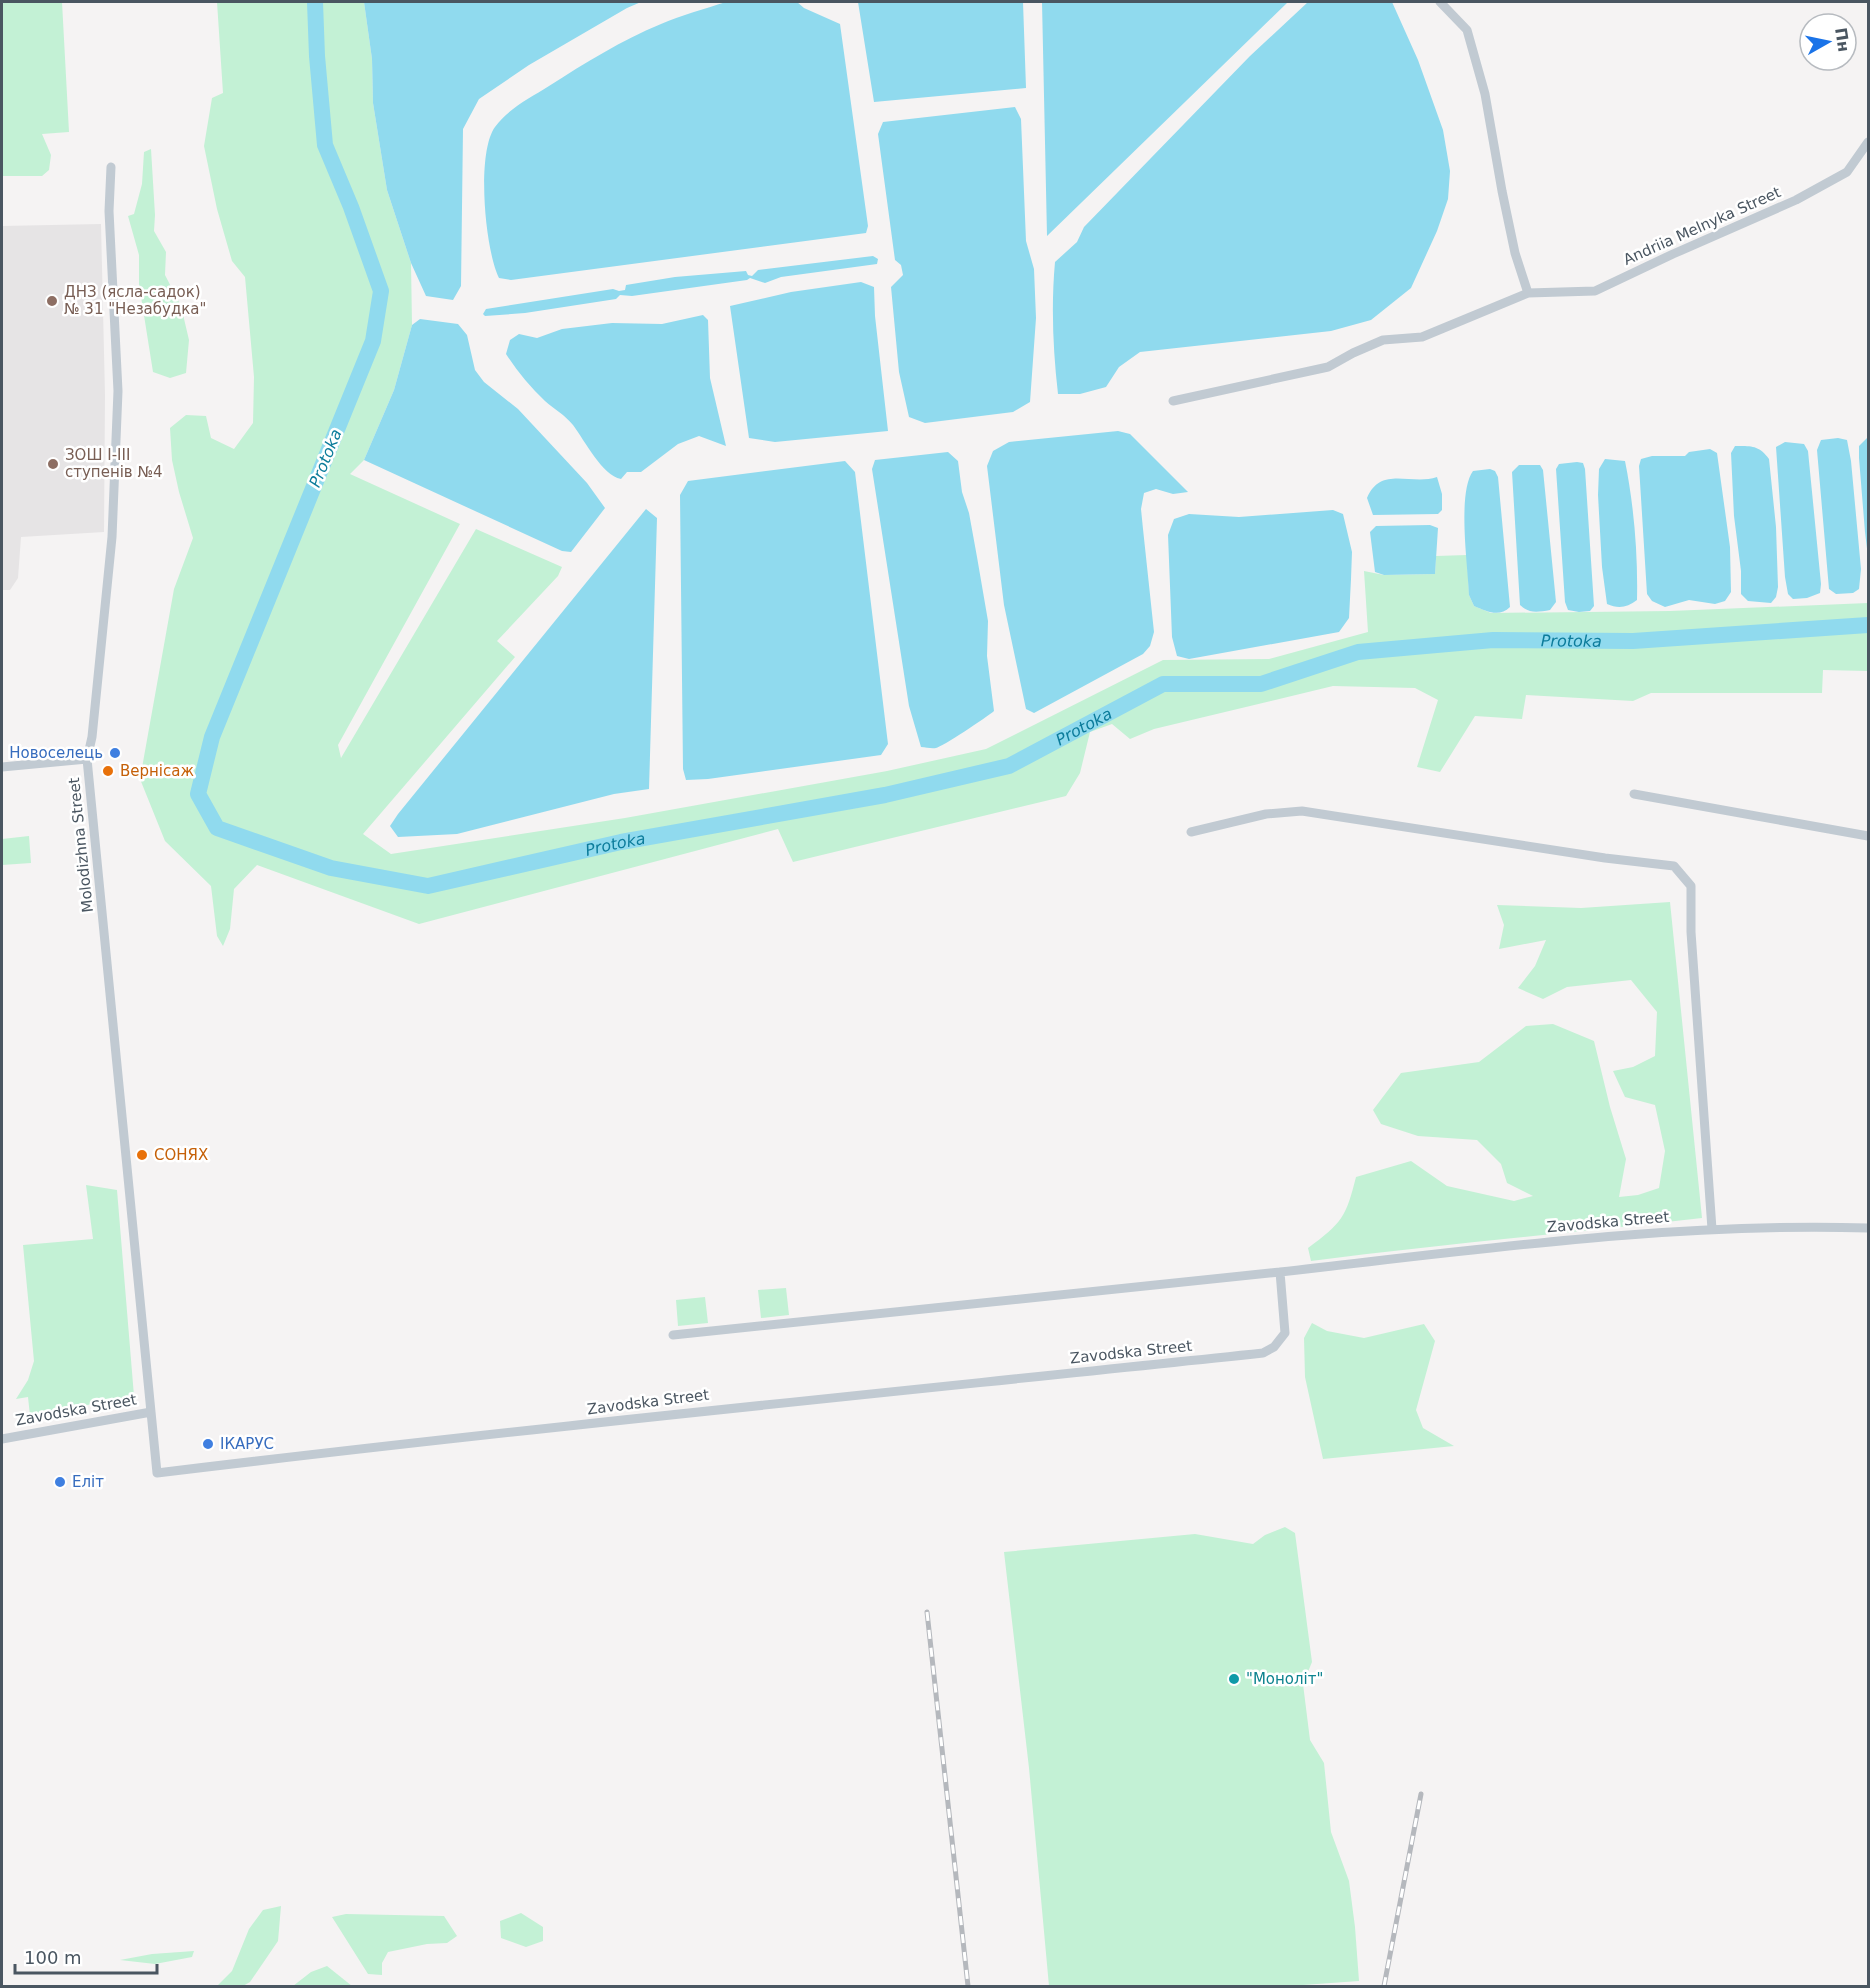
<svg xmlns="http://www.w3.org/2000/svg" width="1870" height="1988" viewBox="0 0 1870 1988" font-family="'DejaVu Sans',sans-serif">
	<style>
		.education { fill: #e6e4e5 }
		.green { fill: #c3f1d5 }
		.water { fill: #90daee }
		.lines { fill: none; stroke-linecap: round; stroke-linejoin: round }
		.river { stroke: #90daee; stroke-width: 16 }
		.minor { stroke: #c1cad2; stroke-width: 9 }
		.rail-casing { stroke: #b5b8bd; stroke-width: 5 }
		.rail { stroke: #fff; stroke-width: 3; stroke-dasharray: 9; stroke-linecap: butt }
		.education-dot { fill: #8d6e63; stroke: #fff; stroke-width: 2 }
		.shop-dot { fill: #3f7fe0; stroke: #fff; stroke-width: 2 }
		.food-dot { fill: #e8710a; stroke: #fff; stroke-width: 2 }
		.culture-dot { fill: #0f9aa8; stroke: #fff; stroke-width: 2 }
		.labels { text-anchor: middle; stroke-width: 5; stroke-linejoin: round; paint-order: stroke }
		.street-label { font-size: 15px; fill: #4a5661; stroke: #fff }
		.education-label { font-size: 15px; fill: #785e54; stroke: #fff; text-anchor: start }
		.shop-label { font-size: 15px; fill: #366cbe; stroke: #fff; text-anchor: start }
		.food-label { font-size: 15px; fill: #c56008; stroke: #fff; text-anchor: start }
		.culture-label { font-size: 15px; fill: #0d838f; stroke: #fff; text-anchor: start }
		.water-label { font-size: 16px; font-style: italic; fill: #0c7c9b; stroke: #fff }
	</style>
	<rect width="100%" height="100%" fill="#f5f3f3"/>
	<path class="education" d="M101,224l4,171 -1,137 -83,5 -3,41 -8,12h-8v-364z"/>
	<path class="green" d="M2,2h60l7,130 -27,2 9,21 -2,15 -7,6h-40z
		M217,2h147l8,57 1,44 14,87 24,73 1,62 -18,65 -30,70 -14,14 110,50 -122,221 3,13 135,-229 86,38 -4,9 -61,65 18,16 -152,177 28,20 234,-36 262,-47 99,-22 177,-89 106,-1 99,-27 -4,-61 20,4 51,-1 1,-18 31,-1 2,40 5,11 17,7 179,-2 198,-8v68l-45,-1 -1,23h-171l-18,8 -107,-6 -4,24 -47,-3 -35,56 -23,-5 21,-67 -23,-12 -82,-2 -179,43 -24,10 -18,-15 -22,8 -10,41 -14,23 -273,66 -15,-33 -359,95 -162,-59 -23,24 -4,40 -7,17 -6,-10 -6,-50 -46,-45 -25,-62 34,-190 19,-51 -14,-46 -7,-32 -2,-32 16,-13 20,1 5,22 23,11 19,-26 1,-46 -9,-100 -13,-16 -15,-52 -13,-63 8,-48 11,-5z
		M151,149l4,66 -1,16 12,21 -1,23 16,31 8,34 -3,33 -16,5 -17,-6 -14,-88v-29l-11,-39 6,-2 8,-30 2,-32z
		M29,836l2,27 -29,2v-26z
		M1670,902l32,316c-130,15 -261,26 -391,43l-3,-13c34,-25 38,-31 48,-71l55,-16 36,25 67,15 19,-5 -26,-13 -6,-19 -24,-24 -59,-4 -37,-12 -8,-14 28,-37 78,-11 47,-36 27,-2 41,17 16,66 16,52 -7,38 19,-2 21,-7 6,-37 -10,-46 -30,-8 -12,-26 20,-4 22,-11 2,-44 -26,-32 -64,7 -24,12 -25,-11 17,-22 11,-26 -47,9 5,-24 -7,-20 84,3z
		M86,1185l31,5 17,206 -104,20 -2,-19 -12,2 12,-19 6,-19 -11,-116 70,-6z
		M786,1288l3,27 -28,3 -3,-28z
		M705,1297l3,26 -30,3 -2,-26z
		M1312,1323l15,8 37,7 60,-14 11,17 -19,69 7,18 31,18 -131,13 -18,-82 -1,-39z
		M1285,1527l10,6 17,129 -9,22 7,56 14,23 7,69 18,49 6,46 4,54 -70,5h-240l-20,-218 -25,-216 191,-18 58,10 12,-9z
		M281,1906l-3,35 -28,41 -7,4h-26l15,-15 17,-42 14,-19z
		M521,1913l22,14v14l-17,6 -25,-9 -1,-17z
		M346,1914l98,2 13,20 -10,7 -20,1 -39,8 -6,11v12l-14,-1 -36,-57z
		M194,1951l-2,6 -37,7 -35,-4 32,-6z
		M327,1966l25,20h-59l18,-14z"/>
	<path class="water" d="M364,2h277l-14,6 -98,57 -50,34 -16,30 -2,157 -8,14 -27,-4 -15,-33 -24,-73 -14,-87 -1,-44z
		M726,2h71l7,6 36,16 28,202 -2,7 -355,47 -12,-2c-14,-28 -23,-125 -4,-151 14,-19 35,-29 54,-41 36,-23 73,-46 112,-62 21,-9 43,-15 65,-22z
		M858,2h165l3,86 -152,14z
		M1042,2h246l-241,234z
		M1308,2h84l26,58 25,70 7,41 -2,28 -11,32 -26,57 -40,32 -40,11 -191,21 -21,15 -13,20 -26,7h-22c-5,-44 -7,-88 -3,-132l22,-20 7,-15 166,-171z
		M1015,107l6,12 5,122 8,28 2,49 -6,84 -17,10 -88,11 -16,-6 -10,-45 -8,-85 12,-12 -2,-10 -6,-5 -17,-126 5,-12z
		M873,256l5,3 -1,5 -96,13 -16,6 -15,-5 -3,2 -115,16 -12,-1 -4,4 -91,14 -40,3 -2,-2 3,-5 127,-20 6,2 6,-1 1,-5 49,-8 71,-6 2,4 4,1 6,-6z
		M861,282l13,5 1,29 13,115 -113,11 -26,-4 -19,-132 61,-14z
		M703,315l5,5 2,58 16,68 -27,-10 -21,8 -37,28h-14l-6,7c-19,-4 -36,-38 -48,-54 -8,-10 -19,-16 -28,-24 -15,-14 -28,-30 -39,-47l4,-14 9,-6 18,4 25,-9 50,-6 50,1z
		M420,319l38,5 9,11 8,35 9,12 34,27 69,74 18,25 -34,44 -9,-1 -198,-91 30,-70 18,-65z
		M1118,431l12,3 58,58 -15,2 -17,-5 -12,4 -3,16 2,20 11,103 -4,14 -7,8 -109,59 -8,-4 -22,-104 -17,-139 6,-15 16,-9z
		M1868,437v120l-3,-25 -6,-74v-12z
		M1838,438l9,2 4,21 10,108 -2,20 -6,4 -17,1 -7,-5 -12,-139 4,-10z
		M1785,442l19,2 4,7 13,133 -1,9 -13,5 -14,1 -5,-5 -3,-17 -9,-130z
		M1735,446c16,0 24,-1 34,13l7,68 2,60 -2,10 -5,6 -23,-2 -7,-7v-23l-7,-55 -3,-63z
		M1710,449l7,4 13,94 1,45 -6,9 -10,3 -26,-4 -24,7 -13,-6 -5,-7 -8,-128 2,-7 11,-3h33l4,-4z
		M948,452l10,9 4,31 7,21 8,44 11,64 -1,35 7,55c-7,6 -52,36 -58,37 -5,1 -10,-1 -15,-1l-12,-41 -37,-237 3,-9z
		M1605,459l20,2c9,45 13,93 12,139 -10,8 -19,9 -30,4l-5,-37 -4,-72 1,-26z
		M845,461l10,11 33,272 -7,11 -173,24 -22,1 -3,-11 -3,-274 8,-14z
		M1577,462l6,1 2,6 9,137 -4,5 -11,1 -11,-2 -3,-8 -9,-133 3,-5z
		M1519,465h21l3,5 13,132 -6,8c-12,2 -21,4 -30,-5l-8,-133z
		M1490,469l5,2 3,6 12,130c-11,11 -24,4 -36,-1l-5,-11c-1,-29 -12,-102 4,-124z
		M1437,477l5,17v16l-4,4 -65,1 -6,-17c14,-33 44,-12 70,-21z
		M646,509l11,9 -8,271 -35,5 -157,40 -59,3 -8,-11 8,-12z
		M1333,510l10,4 9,38 -1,27 -2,39 -10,14 -150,27 -12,-3 -5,-19 -4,-102 6,-16 15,-5 50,3z
		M1430,525l8,3 -3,46 -51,1 -9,-3 -5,-40 6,-6z"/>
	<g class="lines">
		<path class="river" id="s1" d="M315,2l2,54 8,89 26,62 30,84 -8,50 -161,396 -14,57 19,34 114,40 97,18 193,-44 264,-47 124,-29 154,-82h98l97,-32 135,-12 140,1 235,-16"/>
		<path class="minor" d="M1440,2l27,28 18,64 17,97 13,62 13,40
			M111,167l-2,44 9,180 -6,146 -20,200 -5,22 64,653
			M1173,401l155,-34 25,-14 30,-13 39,-3 106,-44 67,-2 78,-37 123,-54 51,-28 21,-30
			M2,767l85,-8
			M1634,794l234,42
			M1191,832l75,-18 36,-3 303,47 69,8 17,20v46l21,297
			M673,1335l607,-63
			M2,1439l149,-27 6,61c369,-45 738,-81 1106,-120l11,-6 11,-14 -5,-61c196,-22 391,-50 588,-44"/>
		<defs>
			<path id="rail" d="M927,1612l41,374
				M1384,1986l37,-192"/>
		</defs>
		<use href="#rail" class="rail-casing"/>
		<use href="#rail" class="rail"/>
	</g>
	<g class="education-dot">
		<circle cx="52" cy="301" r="6"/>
		<circle cx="53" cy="464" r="6"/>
	</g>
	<g class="shop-dot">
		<circle cx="115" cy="753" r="6"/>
		<circle cx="208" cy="1444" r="6"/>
		<circle cx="60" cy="1482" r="6"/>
	</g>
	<g class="food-dot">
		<circle cx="108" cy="771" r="6"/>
		<circle cx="142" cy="1155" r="6"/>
	</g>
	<circle class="culture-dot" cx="1234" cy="1679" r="6"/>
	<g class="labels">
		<g class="street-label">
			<text transform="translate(1702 226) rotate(-24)" y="5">Andriia Melnyka Street</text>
			<text transform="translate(81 845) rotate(-96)" y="5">Molodizhna Street</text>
			<text transform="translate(1608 1222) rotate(-5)" y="5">Zavodska Street</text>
			<text transform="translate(1131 1352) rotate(-6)" y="5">Zavodska Street</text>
			<text transform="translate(648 1402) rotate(-7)" y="5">Zavodska Street</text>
			<text transform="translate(76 1410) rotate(-10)" y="5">Zavodska Street</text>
		</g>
		<g class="education-label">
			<text x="64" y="297">ДНЗ (ясла-садок)<tspan x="64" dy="17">№ 31 "Незабудка"</tspan></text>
			<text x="65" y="460">ЗОШ І-ІІІ<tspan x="65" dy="17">ступенів №4</tspan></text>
		</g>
		<g class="shop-label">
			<text x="103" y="758" text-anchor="end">Новоселець</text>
			<text x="220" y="1449">ІКАРУС</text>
			<text x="72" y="1487">Еліт</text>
		</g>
		<g class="food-label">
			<text x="120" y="776">Вернісаж</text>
			<text x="154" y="1160">СОНЯХ</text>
		</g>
		<g class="culture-label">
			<text x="1246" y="1684">"Моноліт"</text>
		</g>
		<g class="water-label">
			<text transform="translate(325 458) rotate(-68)" y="6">Protoka</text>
			<text dy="6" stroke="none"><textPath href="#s1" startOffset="2277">Protoka</textPath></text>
			<text dy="6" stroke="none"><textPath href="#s1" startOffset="1773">Protoka</textPath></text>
			<text dy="6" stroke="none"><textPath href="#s1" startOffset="1287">Protoka</textPath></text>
		</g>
	</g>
	<rect width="1870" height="1988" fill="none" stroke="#4a5661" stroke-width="6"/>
	<g transform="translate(1828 42) rotate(81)"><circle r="28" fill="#ffffff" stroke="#b7bbc0" stroke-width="1.5"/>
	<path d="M0-4.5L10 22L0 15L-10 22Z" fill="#1a73e8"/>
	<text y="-9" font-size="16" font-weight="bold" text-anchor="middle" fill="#4a5661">Пн</text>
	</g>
	<path d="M15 1964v9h142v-9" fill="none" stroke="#4a5661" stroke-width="3"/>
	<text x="24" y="1964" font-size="18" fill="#4a5661" stroke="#ffffff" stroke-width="4.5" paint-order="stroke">100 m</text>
</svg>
